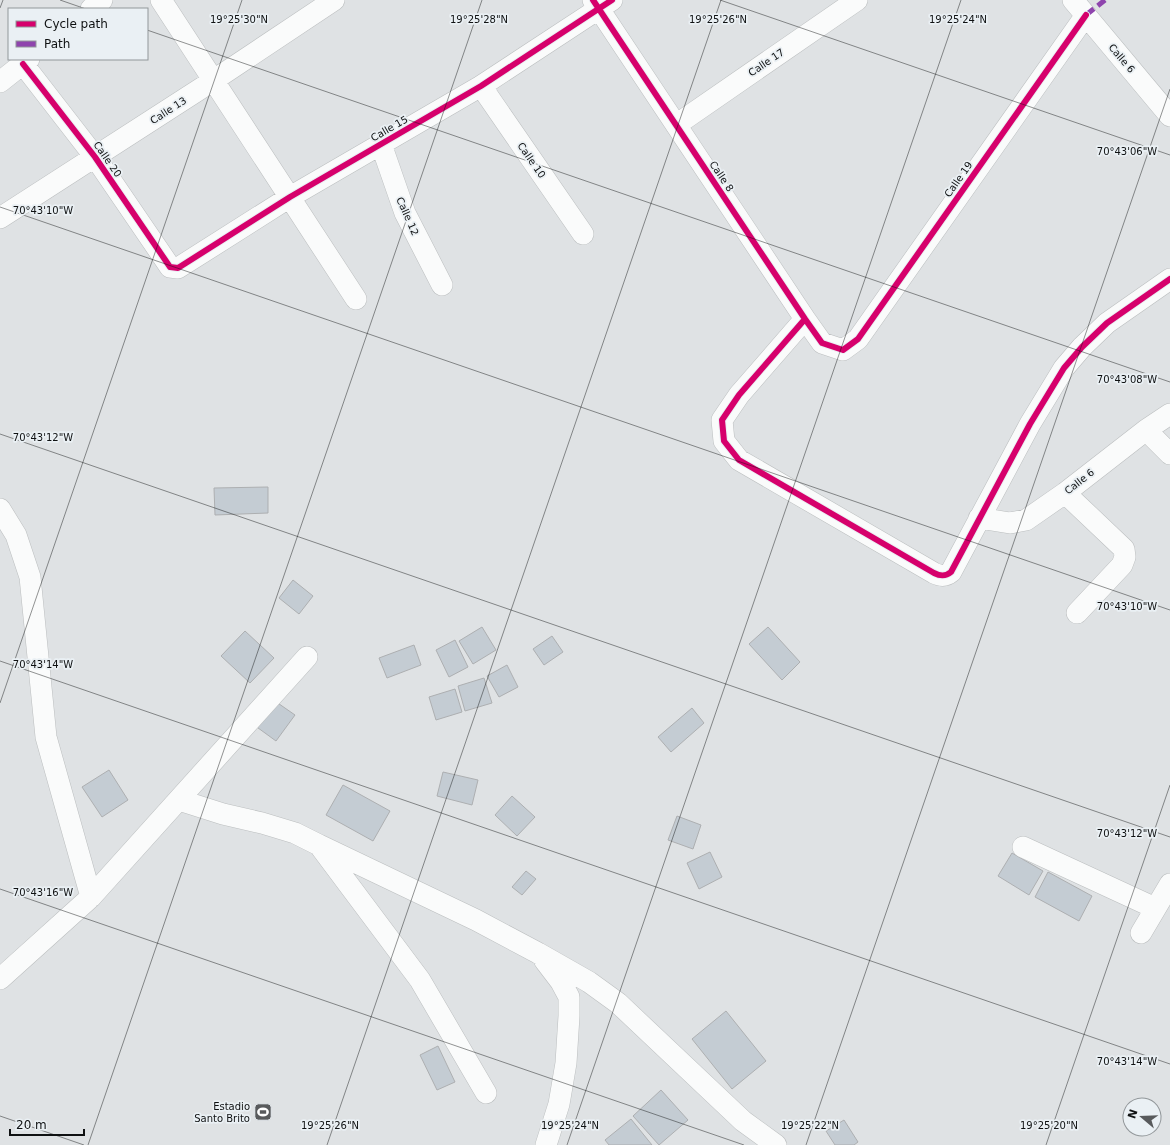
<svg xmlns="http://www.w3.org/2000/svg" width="1170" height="1145" viewBox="0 0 1170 1145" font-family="'DejaVu Sans',sans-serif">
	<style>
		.building { fill: #c4ccd3; stroke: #adafb1 }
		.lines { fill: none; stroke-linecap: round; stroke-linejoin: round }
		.street-casing { stroke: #bbbebf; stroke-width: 22 }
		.street { stroke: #fafbfb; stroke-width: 21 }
		.quiet { stroke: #8e44ad; stroke-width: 5; stroke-dasharray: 10 5; stroke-linecap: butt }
		.cycleway-casing { stroke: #eaf0f4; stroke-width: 8 }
		.cycleway { stroke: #d6006c; stroke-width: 6 }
		.ticks { fill: none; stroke: #0f1112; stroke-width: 1; stroke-opacity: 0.45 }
		.labels { text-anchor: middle; stroke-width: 3.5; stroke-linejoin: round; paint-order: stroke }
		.street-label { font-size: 10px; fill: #0f1112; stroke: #eaf0f4 }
		.poi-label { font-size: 10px; fill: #0f1112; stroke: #eaf0f4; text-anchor: end }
		.ticks-label { font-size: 10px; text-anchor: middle; fill: #0f1112; stroke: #eaf0f4; stroke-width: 3.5; stroke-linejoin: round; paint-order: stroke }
	</style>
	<rect width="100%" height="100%" fill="#dfe2e4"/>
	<path class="building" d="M268,487v26l-53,2 -1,-27z
		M293,580l20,16 -14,18 -20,-16z
		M482,627l14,23 -23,14 -14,-23z
		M768,627l32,35 -18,18 -33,-36z
		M245,631l29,27 -24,25 -29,-27z
		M552,636l11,16 -19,13 -11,-16z
		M455,640l13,27 -19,10 -13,-27z
		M414,645l7,20 -34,13 -8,-20z
		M507,665l11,22 -19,10 -12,-21z
		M484,678l8,25 -27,8 -7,-25z
		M455,689l7,23 -26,8 -7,-23z
		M272,699l23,16 -19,26 -22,-16z
		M692,708l12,15 -33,29 -13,-15z
		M109,770l19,30 -26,17 -20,-30z
		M443,772l35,8 -6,25 -35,-9z
		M343,785l47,26 -17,30 -47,-26z
		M512,796l23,21 -18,19 -22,-21z
		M677,816l24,9 -8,24 -25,-9z
		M710,852l12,25 -23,12 -12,-26z
		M1012,853l31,18 -14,24 -31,-19z
		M526,871l10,8 -14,16 -10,-8z
		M1048,872l44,24 -13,25 -44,-24z
		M726,1011l40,50 -34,28 -40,-50z
		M438,1046l17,36 -18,8 -17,-35z
		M661,1090l27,30 -29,25 -26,-29z
		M631,1119l21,26h-43l-4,-5z
		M844,1120l14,22 -4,3h-19l-9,-14z"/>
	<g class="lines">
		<defs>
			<path id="street" d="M161,0l195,299
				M593,0l212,319 17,24 21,7 15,-11 228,-324
				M1073,0l97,116
				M91,9l11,-9
				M23,64l72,93 75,110 8,1 112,-71 191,-111 131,-86
				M0,82l29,-23
				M481,86l102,148
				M676,125l181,-125
				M381,144l24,69 37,72
				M0,218l214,-138 120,-80
				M805,319l-66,76 -17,25 2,21 15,19 195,113c6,3 11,4 17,-1l79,-148 34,-56 18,-21 25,-24 63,-44
				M1146,430l24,24
				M1065,493l59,56 1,8 -3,8 -45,48
				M0,509l16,26 14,42 16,160 45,160
				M979,518l31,5 16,-3 39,-27 81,-63 24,-16
				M179,800l44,14 39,9 33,10 24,12 101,135 66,113
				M319,845l157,75 62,33 51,29 29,21 125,118 33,24
				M1023,847l132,61
				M1141,933l29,-49
				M545,961l16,21 8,15v19l-3,47 -7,41 -13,41
				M0,979l91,-82 216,-240"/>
		</defs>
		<use href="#street" class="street-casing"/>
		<use href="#street" class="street"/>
		<path class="quiet" d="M1086,15l19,-15"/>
		<defs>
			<path id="cycleway" d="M593,0l212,319 17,24 21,7 15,-11 228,-324
				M23,64l72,93 75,110 8,1 112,-71 191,-111 131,-86
				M805,319l-66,76 -17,25 2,21 15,19 195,113c6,3 11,4 17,-1l79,-148 34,-56 18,-21 25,-24 63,-44"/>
		</defs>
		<use href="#cycleway" class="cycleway-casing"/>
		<use href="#cycleway" class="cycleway"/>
	</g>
	<path class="ticks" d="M60,0l26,9M720,0l450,155M0,8l3,-8M147,30l1023,352M0,207l1170,403M0,434l1170,403M0,661l1170,403M0,703l242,-703M0,889l744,256M0,1116l84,29M88,1145l394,-1145M327,1145l394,-1145M567,1145l394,-1145M806,1145l364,-1056M1046,1145l124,-360"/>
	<defs>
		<symbol id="stadium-square" viewBox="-11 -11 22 22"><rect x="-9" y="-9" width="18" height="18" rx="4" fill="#585a5c" stroke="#eaf0f4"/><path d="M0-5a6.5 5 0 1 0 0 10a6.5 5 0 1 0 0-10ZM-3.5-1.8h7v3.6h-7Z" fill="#fff"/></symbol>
	</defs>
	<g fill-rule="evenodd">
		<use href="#stadium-square" x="253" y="1102" width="20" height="20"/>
	</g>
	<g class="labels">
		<g class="street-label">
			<text transform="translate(1122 58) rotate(50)" y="4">Calle 6</text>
			<text transform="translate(766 62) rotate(-34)" y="4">Calle 17</text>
			<text transform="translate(168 110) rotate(-33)" y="4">Calle 13</text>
			<text transform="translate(389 128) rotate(-30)" y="4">Calle 15</text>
			<text transform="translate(108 159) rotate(55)" y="4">Calle 20</text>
			<text transform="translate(532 160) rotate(55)" y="4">Calle 10</text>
			<text transform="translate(722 176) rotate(56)" y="4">Calle 8</text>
			<text transform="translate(958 179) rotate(-55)" y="4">Calle 19</text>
			<text transform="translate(408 216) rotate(66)" y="4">Calle 12</text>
			<text transform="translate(1079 481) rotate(-38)" y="4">Calle 6</text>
		</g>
		<g class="poi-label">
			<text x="250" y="1110">Estadio<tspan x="250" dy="12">Santo Brito</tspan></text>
		</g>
	</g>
	<g class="ticks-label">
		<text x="239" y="23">19°25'30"N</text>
		<text x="479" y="23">19°25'28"N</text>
		<text x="718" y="23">19°25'26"N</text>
		<text x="958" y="23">19°25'24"N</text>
		<text x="1127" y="155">70°43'06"W</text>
		<text x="43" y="214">70°43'10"W</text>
		<text x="1127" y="383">70°43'08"W</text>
		<text x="43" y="441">70°43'12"W</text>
		<text x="1127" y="610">70°43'10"W</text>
		<text x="43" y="668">70°43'14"W</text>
		<text x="1127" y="837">70°43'12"W</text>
		<text x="43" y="896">70°43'16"W</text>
		<text x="1127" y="1065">70°43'14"W</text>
		<text x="330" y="1129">19°25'26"N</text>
		<text x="570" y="1129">19°25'24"N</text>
		<text x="810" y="1129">19°25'22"N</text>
		<text x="1049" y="1129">19°25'20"N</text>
	</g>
	<rect x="8" y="8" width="140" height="52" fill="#eaf0f4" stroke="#92979a"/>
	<rect x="16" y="21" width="20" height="6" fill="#d6006c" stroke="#92979a"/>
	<text x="44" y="28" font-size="12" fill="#0f1112">Cycle path</text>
	<rect x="16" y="41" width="20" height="6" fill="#8e44ad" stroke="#92979a"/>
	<text x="44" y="48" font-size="12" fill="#0f1112">Path</text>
	<g transform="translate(1142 1117) rotate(289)"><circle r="19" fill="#eaf0f4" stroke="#92979a"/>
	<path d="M0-3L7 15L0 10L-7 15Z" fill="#585a5c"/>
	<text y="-6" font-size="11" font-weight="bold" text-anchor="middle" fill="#0f1112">N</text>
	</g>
	<path d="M10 1129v6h74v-6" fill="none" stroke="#0f1112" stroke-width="2"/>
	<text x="16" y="1129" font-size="12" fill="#0f1112" stroke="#eaf0f4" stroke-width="3" paint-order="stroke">20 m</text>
</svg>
